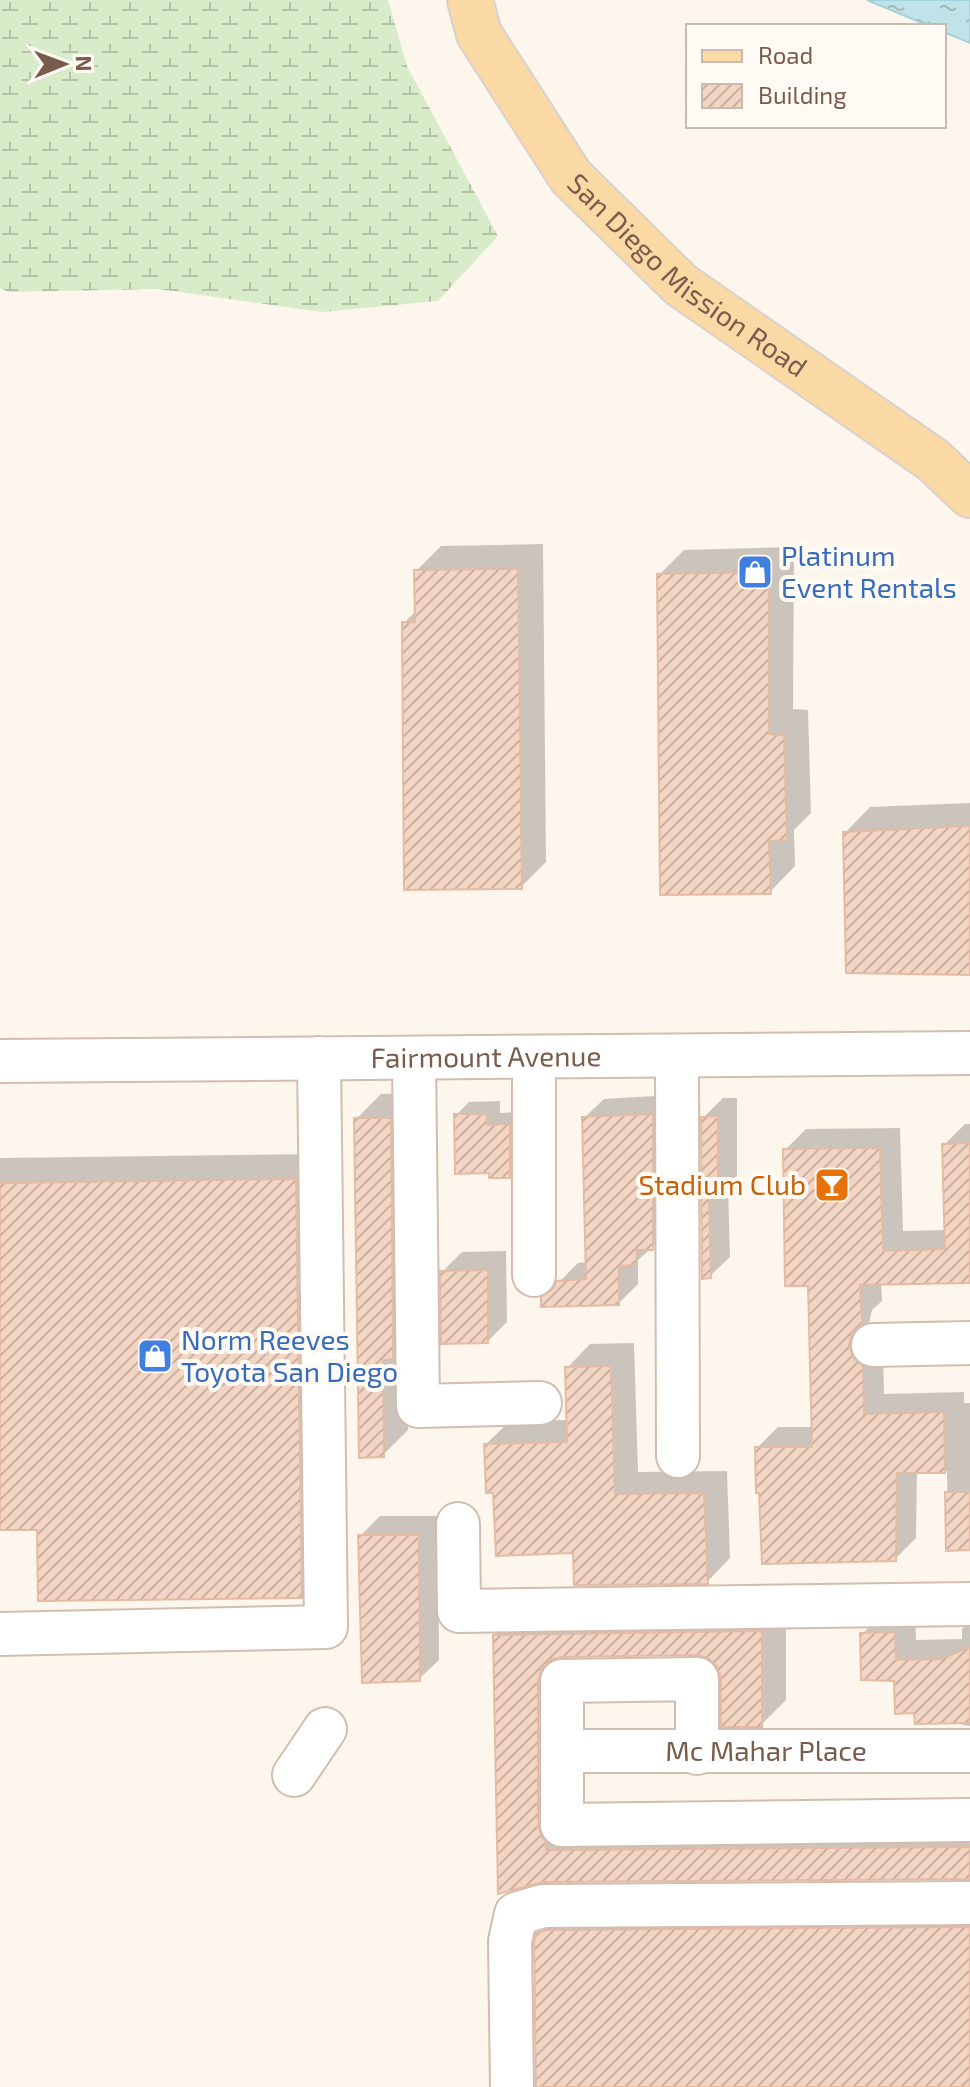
<svg xmlns="http://www.w3.org/2000/svg" width="970" height="2087" viewBox="0 0 970 2087" font-family="'Exo 2',sans-serif">
	<style>
		.wetland { fill: url(#wetland-marsh) }
		.water { fill: url(#water-ripples); stroke: #a5d3da; stroke-width: 2 }
		.shadow { fill: #0003 }
		.building { fill: url(#building-hatch); stroke: #e6bba3; stroke-width: 2 }
		.lines { fill: none; stroke-linecap: round; stroke-linejoin: round }
		.minor-casing { stroke: #d1beb0; stroke-width: 46 }
		.major-casing { stroke: #dad1cd; stroke-width: 48 }
		.minor { stroke: #fff; stroke-width: 42 }
		.major { stroke: #fbd9a5; stroke-width: 44 }
		.labels { text-anchor: middle; stroke-width: 8; stroke-linejoin: round; paint-order: stroke }
		.street-label { font-size: 28px; fill: #7a5c4d; stroke: #fffaf3 }
		.shop-label { font-size: 28px; fill: #366cbe; stroke: #fffaf3; text-anchor: start }
		.food-label { font-size: 28px; fill: #c56008; stroke: #fffaf3; text-anchor: end }
	</style>
	<defs>
		<pattern id="wetland-marsh" width="20" height="14" patternUnits="userSpaceOnUse" patternTransform="scale(2)"><rect width="20" height="14" fill="#d8ecc9"/><path d="M1 5h8M5 5V1M11 12h8M15 12V8" fill="none" stroke="#b4c2a5"/></pattern>
		<pattern id="water-ripples" width="26" height="14" patternUnits="userSpaceOnUse" patternTransform="scale(2)"><rect width="26" height="14" fill="#bfe3e8"/><path d="M2 4q2-2 4 0t4 0M15 11q2-2 4 0t4 0" fill="none" stroke="#a0bbbe"/></pattern>
		<pattern id="building-hatch" width="6" height="6" patternUnits="userSpaceOnUse" patternTransform="scale(2)"><rect width="6" height="6" fill="#f3d5c3"/><path d="M-1 1l2-2M0 6l6-6M5 7l2-2" fill="none" stroke="#cab0a1"/></pattern>
	</defs>
	<rect width="100%" height="100%" fill="#fdf6ec"/>
	<path class="wetland" d="M0,0h388l19,66 91,170 -60,65 -115,11 -165,-23 -150,3 -8,-4z"/>
	<path class="water" d="M867,0h103v43l-26,-11v-6h-15z"/>
	<path class="shadow" d="M543,544l3,318 -25,25 -117,-264 13,-13 -1,-39 25,-25z
		M794,547l-1,162 15,1 3,103 -17,17 1,36 -25,26 -111,-317 25,-25z
		M970,803v170l-125,-140 25,-26z
		M415,1093l-8,249 1,88 -25,25 -27,-336 25,-25z
		M672,1095v134l-34,31v24l-19,19 -76,-5 35,-35 10,-1 -4,-144 20,-19z
		M723,1098h14v78l-9,9 2,72 -20,19 -7,-158z
		M500,1101v12l22,-1v51l-13,13 -53,-61 13,-13z
		M965,1124h5v157l-89,1 1,19 -10,9 -3,13 4,14 10,8 1,49 80,-2v11h6v145l-22,1 -1,-78h-30l-1,67 -21,21 -138,-111 21,-21h36l-4,-143 -25,-134 21,-21 94,-1 3,103 43,-1 -2,-85z
		M321,1154l5,416 -25,26 -262,-68h-39v-370z
		M506,1251l1,71 -19,19 -46,-69 20,-20z
		M634,1343l4,129 89,-1 3,87 -23,24 -132,-32 -80,-60 -9,-46 24,-23 58,-1 -1,-52 23,-24z
		M380,1516h58l1,144 -20,19 -59,-143z
		M786,1607v93l-25,25 -38,-47 -4,-13 -10,-9 -12,-3 -135,2v144l3,12 405,12v54l-427,3 -48,-245 25,-25z
		M915,1612l1,28 46,-1v-10l8,-8v105l-7,-1v-4l-47,-11 -54,-76 21,-21z
		M970,1903v184h-432v-153l26,-25z"/>
	<path class="building" d="M518,569l4,320 -118,1 -2,-268h13l-1,-52z
		M769,572v162l15,1 3,105 -18,1 2,53 -111,1 -3,-321z
		M970,826v149l-124,-2 -3,-141z
		M454,1114h33v11l23,-1v54h-21v-5l-34,1z
		M653,1114v136h-16l-1,15 -17,1v39l-78,2v-10l13,-9 2,-7 30,-2 -4,-162z
		M718,1116v82h-9l2,80 -9,1 -1,-162z
		M354,1118h37l2,227v14l-10,1 1,97 -25,1z
		M970,1143v140l-110,2 2,39 -10,9 -3,12 4,13 10,8 1,48 80,-2 1,61h-48l-1,88 -134,3 -3,-71h-3l-1,-46h57l-4,-161h-23l-2,-137 97,-1 3,103 62,-2 -3,-105z
		M296,1179l6,419 -264,3 -1,-71h-37v-347z
		M488,1270v73l-47,1 -1,-73z
		M611,1366l4,128 89,-1 4,91 -134,1 -1,-32 -77,3 -3,-63h-7l-2,-49 83,-2 -2,-75z
		M945,1492h25v58l-24,1z
		M358,1535h61l1,146 -58,2z
		M762,1631v96h-41v-49l-4,-12 -9,-8 -11,-3 -135,2 -12,3 -8,8 -4,13v144l3,11 4,5 1,9 424,-3v32l-427,3 -45,12 -5,-259z
		M895,1632l1,28 45,-1 29,-12v76l-55,1 -1,-11 -19,1 -1,-33 -33,-1 -1,-47z
		M970,1927v160h-434l-2,-144 2,-10 11,-3z"/>
	<g class="lines">
		<defs>
			<g id="minor">
				<path d="M677,1056l1,400"/>
				<path d="M534,1057v218"/>
				<path d="M414,1058l4,348 122,-3"/>
				<path id="s1" d="M0,1061l970,-8"/>
				<path d="M873,1345l97,-2"/>
				<path d="M458,1524l1,87 511,-7"/>
				<path d="M0,1634l326,-7 -7,-569"/>
				<path id="s2" d="M562,1751h408"/>
				<path d="M697,1753v-74l-135,2v144l408,-5"/>
				<path d="M294,1775l31,-46"/>
				<path d="M512,2087l-2,-146 6,-27 27,-8 427,-3"/>
			</g>
			<g id="major">
				<path id="s3" d="M470,0l9,34 92,143 110,108 252,175 37,35"/>
			</g>
		</defs>
		<use href="#minor" class="minor-casing"/>
		<use href="#major" class="major-casing"/>
		<use href="#minor" class="minor"/>
		<use href="#major" class="major"/>
	</g>
	<defs>
		<symbol id="shop-square" viewBox="-11 -11 22 22"><rect x="-9" y="-9" width="18" height="18" rx="4" fill="#3f7fe0" stroke="#fffaf3"/><path d="M-5-2.5h2.3a2.7 3.5 0 0 1 5.4 0H5L5.5 6h-11ZM-1.5-2.5h3a1.5 2.3 0 0 0-3 0Z" fill="#fff"/></symbol>
		<symbol id="bar-square" viewBox="-11 -11 22 22"><rect x="-9" y="-9" width="18" height="18" rx="4" fill="#e8710a" stroke="#fffaf3"/><path d="M-6-5H6L.8 .8V4.5H3.5V6h-7V4.5H-.8V.8Z" fill="#fff"/></symbol>
	</defs>
	<g fill-rule="evenodd">
		<use href="#shop-square" x="735" y="552" width="40" height="40"/>
		<use href="#bar-square" x="812" y="1165" width="40" height="40"/>
		<use href="#shop-square" x="135" y="1336" width="40" height="40"/>
	</g>
	<g class="labels">
		<g class="street-label">
			<text dy="10" stroke="none"><textPath href="#s3" startOffset="358">San Diego Mission Road</textPath></text>
			<text dy="10" stroke="none"><textPath href="#s1" startOffset="486">Fairmount Avenue</textPath></text>
			<text dy="10" stroke="none"><textPath href="#s2" startOffset="204">Mc Mahar Place</textPath></text>
		</g>
		<g class="shop-label">
			<text x="781" y="566">Platinum<tspan x="781" dy="32">Event Rentals</tspan></text>
			<text x="181" y="1350">Norm Reeves<tspan x="181" dy="32">Toyota San Diego</tspan></text>
		</g>
		<g class="food-label">
			<text x="806" y="1195">Stadium Club</text>
		</g>
	</g>
	<rect x="686" y="24" width="260" height="104" fill="#fffaf3" stroke="#cabbb1" stroke-width="2"/>
	<rect x="702" y="50" width="40" height="12" fill="#fbd9a5" stroke="#cabbb1" stroke-width="2"/>
	<text x="758" y="64" font-size="24" fill="#7a5c4d">Road</text>
	<rect x="702" y="84" width="40" height="24" fill="url(#building-hatch)" stroke="#cabbb1" stroke-width="2"/>
	<text x="758" y="104" font-size="24" fill="#7a5c4d">Building</text>
	<g transform="translate(64 64) rotate(89)" stroke="#fffaf3" stroke-width="6" paint-order="stroke">
	<path d="M0-6L14 30L0 20L-14 30Z" fill="#7a5c4d"/>
	<text y="-12" font-size="22" font-weight="bold" text-anchor="middle" fill="#7a5c4d">N</text>
	</g>
</svg>
